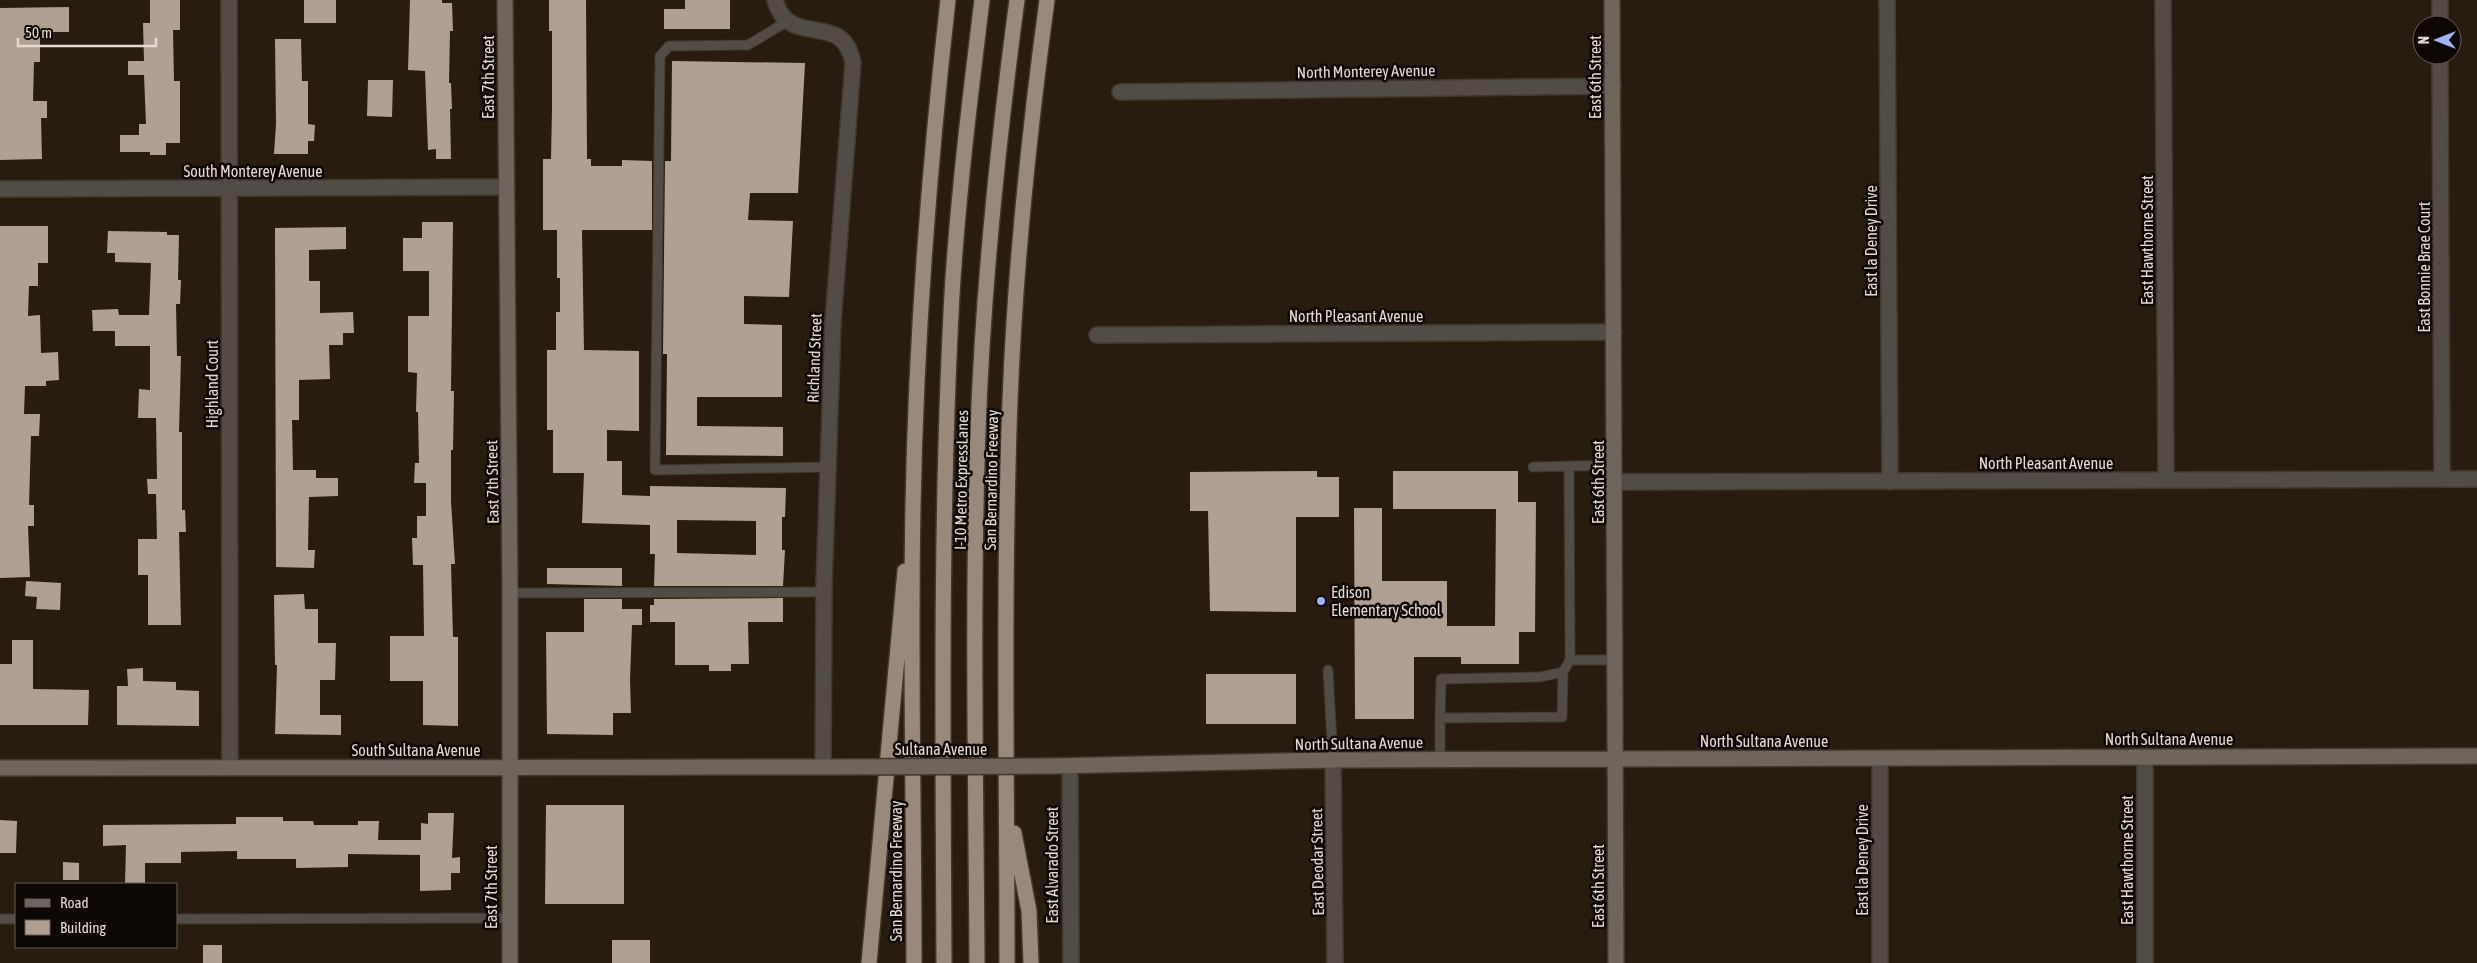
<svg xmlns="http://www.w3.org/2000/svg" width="2477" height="963" viewBox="0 0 2477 963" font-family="'Asap Condensed',sans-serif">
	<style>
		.building { fill: #b0a091; fill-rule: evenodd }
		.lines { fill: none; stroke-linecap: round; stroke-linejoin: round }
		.lane-casing { stroke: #42372b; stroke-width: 11 }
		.street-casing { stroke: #42372b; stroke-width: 18 }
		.secondary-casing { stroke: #42372b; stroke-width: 18 }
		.highway-casing { stroke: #42372b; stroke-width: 18 }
		.lane { stroke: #524c46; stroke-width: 9 }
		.street { stroke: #524c46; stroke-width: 15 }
		.secondary { stroke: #6f655c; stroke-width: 15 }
		.highway { stroke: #99897b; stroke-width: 15 }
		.secondary-bridge-casing { stroke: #42372b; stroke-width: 18; stroke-linecap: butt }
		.secondary-bridge { stroke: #6f655c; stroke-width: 15 }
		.poi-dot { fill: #a2b2fd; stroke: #0d0804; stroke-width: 2 }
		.labels { text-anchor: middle; stroke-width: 5; stroke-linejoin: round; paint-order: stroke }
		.street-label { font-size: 16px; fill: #e3dad3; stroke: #0d0804 }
		.poi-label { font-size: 16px; fill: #e3dad3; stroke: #0d0804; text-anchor: start }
	</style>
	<rect width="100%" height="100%" fill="#281c10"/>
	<path class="building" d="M150,0h30v30h-7l1,51h6v62h-14v12h-16v-3h-30v-17h19v-11h7l-2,-49h-16v-14h16l-1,-38h7z
		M304,0h32v23h-32z
		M410,0h32v3h10l1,28h-3l-1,52h2l1,26h-2l1,50h-15v-10l-8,1 -3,-79 -17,-1z
		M549,0h37l1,159h4v7h31v-6l30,1v69h-70l2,120 55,1v80l-32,-1v31h15v34l28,1v-10l136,2 -1,29h-3v33h3l-2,36h-129l1,-32h-5v-29l-68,-2 2,-50h-31v-43h-6v-80h9v-38h4v-34h-3v-48h-14v-71h8l1,-50v-78h-3zM677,520l79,1v34l-79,-2z
		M685,0h45v29h-66v-20h21z
		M69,7v25h-29v30h-6l-1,39h14v17h-6l1,41 -42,1v-152z
		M275,39h26l1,42h6v43l7,1 -1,16h-6v13h-34l2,-30z
		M672,61l133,2 -7,130h-48l-2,27 45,1 -4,76 -45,-1v28l38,1v72h-85v29l86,1v29l-117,-1 1,-101h-4l2,-193h6z
		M368,80h25l-1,37 -25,-1z
		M422,222h31l-2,169h3l-1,59h-2v51l4,63h-4l2,73h5v89l-35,-1v-44h-33v-45h34l-1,-71h-10l-1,-27h5v-22h9v-33h-12l1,-20h4l-1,-51h-2l1,-39 -9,-1v-56h21v-45h-26v-33h19z
		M0,226h48v37h-10v23h-9l-1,30 12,-1 1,38 17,-1 1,28 -13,1v5h-21l-1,28h16l-1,22h-8l-2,69h5v21h-6l2,51 -30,1z
		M346,227v22l-37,1v31h11v32l33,-1 1,21h-11v12h-14l1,34 -31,1v40h-7l1,50h23v8h22v18l-29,1 -1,53h7l-1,18 -38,-1 -1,-339z
		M108,231l59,1v3h12l-1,45h3l-1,24h-4l1,52h4l-2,76h3v78h3l1,22h-7l2,93h-33v-50h-10v-36h19l-1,-45h-8l-1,-15h10l-1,-61h-18l1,-29 11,1v-44h-35v-15h-22l-1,-21 26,-1 1,6h30l2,-52 -36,-1v-9h-8z
		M1317,471v6h22v40h-43v95l-86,-1 -2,-100h-18v-39z
		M1393,471h125v31h18l-1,130h-16v32h-58v-7h-47v62h-59l-1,-211h28v73h65v45h48l1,-117h-103z
		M547,568h75v18l-75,-2z
		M26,581l35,2 -1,27 -24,-1 1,-12 -12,-1z
		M304,594l1,15h13v34h18l-1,37h-15v35h21v20l-66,-1 2,-69h-2l-1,-70z
		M783,598v24h-35l1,42h-18v7h-22v-6h-34v-43h-25v-17h4v-6z
		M584,599h38v10h20v16h-10l-2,55 1,33h-18v22l-66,-1 -1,-102h38z
		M12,640h21v49l56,1 -1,35h-88v-61h12z
		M143,668v13l33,1v8l23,1v35l-82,-1v-39h11l-1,-17z
		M1206,674h90v50h-90z
		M546,805h78v99h-79z
		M428,813h26l-2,45 8,-1v16h-9v17l-31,1v-36l-72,-1v13l-52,1v-9h-59v-8l-56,1v11h-36v21h-20l1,-39 -23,1v-21l133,-1v-7h47v4h30l1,4h44v-4h21l-1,19h43v-17l7,1z
		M0,820l17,1 -1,32h-16z
		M63,862l16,1v17h-16z
		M612,940h38v23h-38z
		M203,945h19v18h-19z"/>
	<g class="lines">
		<defs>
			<path id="lane" d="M788,21l-40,24 -79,1 -9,10 -5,414 173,-3
				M1569,466l1,194
				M1533,467l82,-2
				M510,593l314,-1
				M1328,670l5,90
				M1440,718l1,-39 99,-2 23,-5
				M1440,759v-41l122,-1 1,-45 7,-12h45
				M0,919h16
				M176,919l333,-1"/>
			<path id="street" d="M229,0l1,768
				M775,0c14,51 68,8 78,63l-20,259 -9,264 -1,181
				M1887,0l3,482
				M2163,0l3,480
				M2440,0v25
				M2440,55l2,424
				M1120,92l493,-6
				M0,189l507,-2
				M1097,335l517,-3
				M1616,482l861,-3
				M2145,757v206
				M1880,758v205
				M1333,760l2,203
				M1070,766l1,197"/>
			<path id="secondary" d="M505,0l5,593v370
				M1612,0l4,963
				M1051,766l282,-6 1144,-4
				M0,768l831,-1"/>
			<path id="highway" d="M1014,833l15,78 2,52
				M869,963l36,-392
				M914,963c0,-152 -4,-304 -1,-456 3,-169 16,-339 35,-507
				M944,963c-1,-223 -4,-446 8,-669 6,-98 18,-196 30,-294
				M977,963c-1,-178 -5,-356 1,-533 5,-144 20,-288 39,-430
				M1007,963c0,-187 -4,-375 3,-562 5,-134 19,-268 37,-401"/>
		</defs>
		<use href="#lane" class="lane-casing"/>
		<use href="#street" class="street-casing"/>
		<use href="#secondary" class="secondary-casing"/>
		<use href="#highway" class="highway-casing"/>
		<use href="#lane" class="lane"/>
		<use href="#street" class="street"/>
		<use href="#secondary" class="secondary"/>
		<use href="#highway" class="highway"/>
		<defs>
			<path id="secondary-bridge" d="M831,767l220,-1"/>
		</defs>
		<use href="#secondary-bridge" class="secondary-bridge-casing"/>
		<use href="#secondary-bridge" class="secondary-bridge"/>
	</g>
	<circle class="poi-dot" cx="1321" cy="601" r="5"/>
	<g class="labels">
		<g class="street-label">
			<text transform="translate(1366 71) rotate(-1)" y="6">North Monterey Avenue</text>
			<text transform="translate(488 77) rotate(-90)" y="6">East 7th Street</text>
			<text transform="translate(1595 77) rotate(-90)" y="6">East 6th Street</text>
			<text x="253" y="177">South Monterey Avenue</text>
			<text transform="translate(2147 240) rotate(-90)" y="6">East Hawthorne Street</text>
			<text transform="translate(1871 241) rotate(-90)" y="6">East la Deney Drive</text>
			<text transform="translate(2424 267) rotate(-90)" y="6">East Bonnie Brae Court</text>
			<text x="1356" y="322">North Pleasant Avenue</text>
			<text transform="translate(814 358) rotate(-88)" y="6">Richland Street</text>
			<text transform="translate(212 384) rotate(-90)" y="6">Highland Court</text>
			<text x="2046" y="469">North Pleasant Avenue</text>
			<text transform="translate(961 480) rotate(-89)" y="6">I-10 Metro ExpressLanes</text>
			<text transform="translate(991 480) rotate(-89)" y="6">San Bernardino Freeway</text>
			<text transform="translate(492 482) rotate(-91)" y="6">East 7th Street</text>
			<text transform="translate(1598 482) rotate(-90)" y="6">East 6th Street</text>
			<text x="2169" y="745">North Sultana Avenue</text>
			<text x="1764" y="747">North Sultana Avenue</text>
			<text transform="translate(1359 743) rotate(-1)" y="6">North Sultana Avenue</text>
			<text x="941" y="755">Sultana Avenue</text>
			<text x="416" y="756">South Sultana Avenue</text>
			<text transform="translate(1862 860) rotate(-90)" y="6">East la Deney Drive</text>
			<text transform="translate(2127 860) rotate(-90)" y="6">East Hawthorne Street</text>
			<text transform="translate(1317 862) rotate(-91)" y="6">East Deodar Street</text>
			<text transform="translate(1052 865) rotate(-90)" y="6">East Alvarado Street</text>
			<text transform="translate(896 871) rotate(-90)" y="6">San Bernardino Freeway</text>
			<text transform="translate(1598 886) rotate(-90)" y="6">East 6th Street</text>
			<text transform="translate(491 887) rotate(-90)" y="6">East 7th Street</text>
		</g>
		<g class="poi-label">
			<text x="1331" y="598">Edison<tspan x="1331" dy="18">Elementary School</tspan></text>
		</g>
	</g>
	<rect x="15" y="883" width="162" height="65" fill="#0d0804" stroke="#635c57"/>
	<rect x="25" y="899" width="25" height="8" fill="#6f655c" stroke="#635c57"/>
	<text x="60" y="908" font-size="15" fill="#e3dad3">Road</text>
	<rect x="25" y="920" width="25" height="15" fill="#b0a091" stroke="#635c57"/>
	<text x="60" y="933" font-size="15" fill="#e3dad3">Building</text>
	<g transform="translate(2437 40) rotate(270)"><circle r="24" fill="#0d0804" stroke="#635c57"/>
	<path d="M0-4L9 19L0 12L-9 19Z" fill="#a2b2fd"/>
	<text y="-8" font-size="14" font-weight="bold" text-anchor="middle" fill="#e3dad3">N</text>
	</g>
	<path d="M18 38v8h138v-8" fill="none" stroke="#e3dad3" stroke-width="2.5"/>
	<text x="25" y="38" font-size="15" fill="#e3dad3" stroke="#0d0804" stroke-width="4" paint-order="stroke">50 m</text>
</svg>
